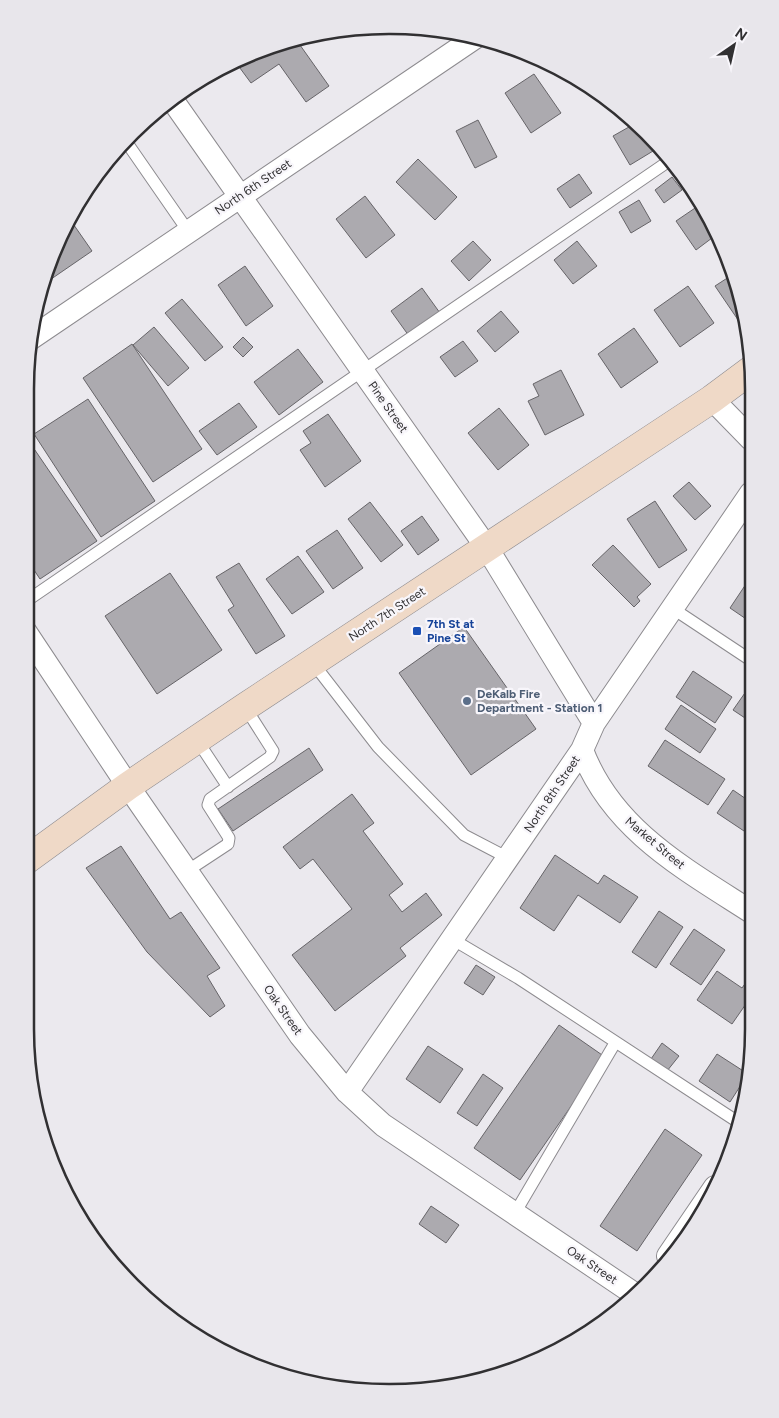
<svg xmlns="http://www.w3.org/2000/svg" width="779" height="1418" viewBox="0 0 779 1418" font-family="Figtree,sans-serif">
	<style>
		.building { fill: #acaaaf; stroke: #666468 }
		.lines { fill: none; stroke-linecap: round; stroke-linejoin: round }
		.lane-casing { stroke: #8d8b8f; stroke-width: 13 }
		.street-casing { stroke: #8d8b8f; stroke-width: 24 }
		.secondary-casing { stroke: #8d8b8f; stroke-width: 29 }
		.lane { stroke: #fff; stroke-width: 11 }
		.street { stroke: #fff; stroke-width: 22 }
		.secondary { stroke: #efd9c7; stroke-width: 28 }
		.transit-dot { fill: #1a4fb4; stroke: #f8f6fb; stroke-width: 2 }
		.service-dot { fill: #5c6f8a; stroke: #f8f6fb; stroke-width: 2 }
		.labels { text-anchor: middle; stroke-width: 4.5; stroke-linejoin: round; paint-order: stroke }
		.street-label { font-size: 12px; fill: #313032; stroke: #f8f6fb }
		.transit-label { font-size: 12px; font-weight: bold; fill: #164399; stroke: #f8f6fb; text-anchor: start }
		.service-label { font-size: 12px; font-weight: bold; fill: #4e5e75; stroke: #f8f6fb; text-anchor: start }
		.rim { fill: none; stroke: #313032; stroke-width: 2.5 }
	</style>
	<rect width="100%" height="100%" fill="#ebe9ee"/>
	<path class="building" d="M295,38l34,48 -23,16 -27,-38 -28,19 -17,-23z
		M534,74l27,39 -30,20 -26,-40z
		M478,120l19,37 -22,11 -19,-37z
		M636,123l22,25 -28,17 -17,-29z
		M418,159l39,38 -22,23 -39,-38z
		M579,174l13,19 -22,15 -13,-19z
		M672,177l10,13 -18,13 -9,-13z
		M365,196l30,39 -29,23 -30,-39z
		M639,200l12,21 -20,12 -12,-21z
		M701,204l15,31 -20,15 -20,-29z
		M69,218l23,33 -51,35z
		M473,241l18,19 -22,21 -18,-20z
		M577,241l20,25 -24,18 -19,-24z
		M245,266l28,40 -27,20 -28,-41z
		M735,273l14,63 -34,-50z
		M688,286l26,37 -34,24 -26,-37z
		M422,288l18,25 -31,23 -18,-25z
		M182,299l41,48 -18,14 -40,-48z
		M501,311l18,21 -24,20 -18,-21z
		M154,327l35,41 -21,18 -35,-41z
		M634,328l24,34 -37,26 -23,-34z
		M243,337l10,10 -10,10 -10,-10z
		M463,341l15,20 -23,16 -15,-20z
		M132,344l70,105 -49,33 -70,-104z
		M298,349l25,33 -44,33 -25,-33z
		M561,370l23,45 -39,20 -17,-34 11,-5 -6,-12z
		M88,399l67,102 -54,36 -67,-103z
		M239,403l18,24 -40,28 -18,-24z
		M499,408l30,37 -31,25 -30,-37z
		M328,414l33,47 -36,26 -25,-37 11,-7 -8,-12z
		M26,437l71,104 -57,38 -14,-21z
		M689,482l22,24 -16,14 -22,-24z
		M655,501l32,49 -28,18 -32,-49z
		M370,502l33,43 -22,17 -33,-43z
		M422,516l17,24 -21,15 -17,-24z
		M337,530l26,38 -30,21 -27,-38z
		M613,545l38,39 -14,13 3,4 -6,6 -42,-42z
		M298,556l26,36 -32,22 -26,-35z
		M239,563l46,73 -29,18 -28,-44 6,-4 -18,-29z
		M170,573l52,77 -65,44 -52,-78z
		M746,584l6,4v35l-22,-15z
		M464,627l72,102 -65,46 -72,-102z
		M693,671l39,26 -17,26 -39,-26z
		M747,690l5,3 -1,29 -18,-12z
		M681,705l35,24 -16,24 -35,-24z
		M665,740l60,39 -17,26 -60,-39z
		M309,748l14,22 -90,61 -15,-22z
		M733,790l19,13v23l-5,7 -30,-20z
		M352,794l22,29 -11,8 40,53 -14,11 13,17 24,-19 16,22 -42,33 6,8 -71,55 -43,-56 60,-46 -39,-50 -13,10 -17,-22z
		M121,846l49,73 11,-7 39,56 -13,8 18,30 -15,11 -63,-65 -61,-84z
		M555,855l43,29 6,-9 34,22 -18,26 -42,-28 -24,36 -34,-23z
		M659,911l24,16 -27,41 -24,-16z
		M694,929l31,21 -24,35 -31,-21z
		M476,965l19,12 -12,18 -19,-12z
		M717,971l25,17 7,-10 4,2v24l-5,-3 -16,23 -35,-24z
		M559,1025l46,32 -85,123 -46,-32z
		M662,1043l17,13 -12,15 -16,-12z
		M428,1046l35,23 -23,34 -34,-24z
		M717,1054l31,20 -18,28 -31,-21z
		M483,1074l20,14 -26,38 -20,-13z
		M665,1129l37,26 -65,96 -37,-25z
		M431,1206l28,19 -13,18 -27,-19z"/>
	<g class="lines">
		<defs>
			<path id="lane" d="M125,140l63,91
				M25,602l644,-441
				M672,608l80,53
				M313,663l65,84 86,88 44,23
				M197,740l31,47
				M187,871l41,-27 1,-6 -21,-33 2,-6 60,-42 3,-6 -28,-44
				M452,939l66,39 223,146
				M515,1213l100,-170"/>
			<path id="street" d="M171,98l316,450 107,175
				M30,339l446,-302
				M712,399l39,40
				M25,631l103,155 172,249 47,57 36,33 253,170
				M582,750c30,80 103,119 171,163
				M347,1092l235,-342 12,-27 157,-230
				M668,1256l47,-69"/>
			<path id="secondary" d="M25,861l103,-75 117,-79 467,-308 39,-29"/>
		</defs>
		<use href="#lane" class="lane-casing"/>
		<use href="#street" class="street-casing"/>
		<use href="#secondary" class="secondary-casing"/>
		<use href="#lane" class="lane"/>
		<use href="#street" class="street"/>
		<use href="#secondary" class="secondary"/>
	</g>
	<rect class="transit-dot" x="412" y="626" width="10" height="10" rx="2.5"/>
	<circle class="service-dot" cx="467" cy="701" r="5"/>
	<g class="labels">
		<g class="street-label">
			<text transform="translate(253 187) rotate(-34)" y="4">North 6th Street</text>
			<text transform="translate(388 407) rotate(55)" y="4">Pine Street</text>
			<text transform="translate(387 614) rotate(-33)" y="4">North 7th Street</text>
			<text transform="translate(552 794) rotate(-56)" y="4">North 8th Street</text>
			<text transform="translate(655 843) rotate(40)" y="4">Market Street</text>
			<text transform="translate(283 1010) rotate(55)" y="4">Oak Street</text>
			<text transform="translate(592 1265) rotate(34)" y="4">Oak Street</text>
		</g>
		<g class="transit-label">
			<text x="427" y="628">7th St at<tspan x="427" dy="14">Pine St</tspan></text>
		</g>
		<g class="service-label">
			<text x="477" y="698">DeKalb Fire<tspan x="477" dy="14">Department - Station 1</tspan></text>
		</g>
	</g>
	<path d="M0 0H779V1418H0ZM389 34H390A355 355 0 0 1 745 389V1029A355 355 0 0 1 390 1384H389A355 355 0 0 1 34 1029V389A355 355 0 0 1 389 34Z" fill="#e8e6eb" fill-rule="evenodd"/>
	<path class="rim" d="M389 34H390A355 355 0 0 1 745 389V1029A355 355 0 0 1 390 1384H389A355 355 0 0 1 34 1029V389A355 355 0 0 1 389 34Z"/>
	<g transform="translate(734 45) rotate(34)" stroke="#f8f6fb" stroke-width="4" paint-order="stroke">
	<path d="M0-4L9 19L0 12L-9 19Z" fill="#313032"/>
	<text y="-8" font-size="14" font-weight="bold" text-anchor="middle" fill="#313032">N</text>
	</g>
</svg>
